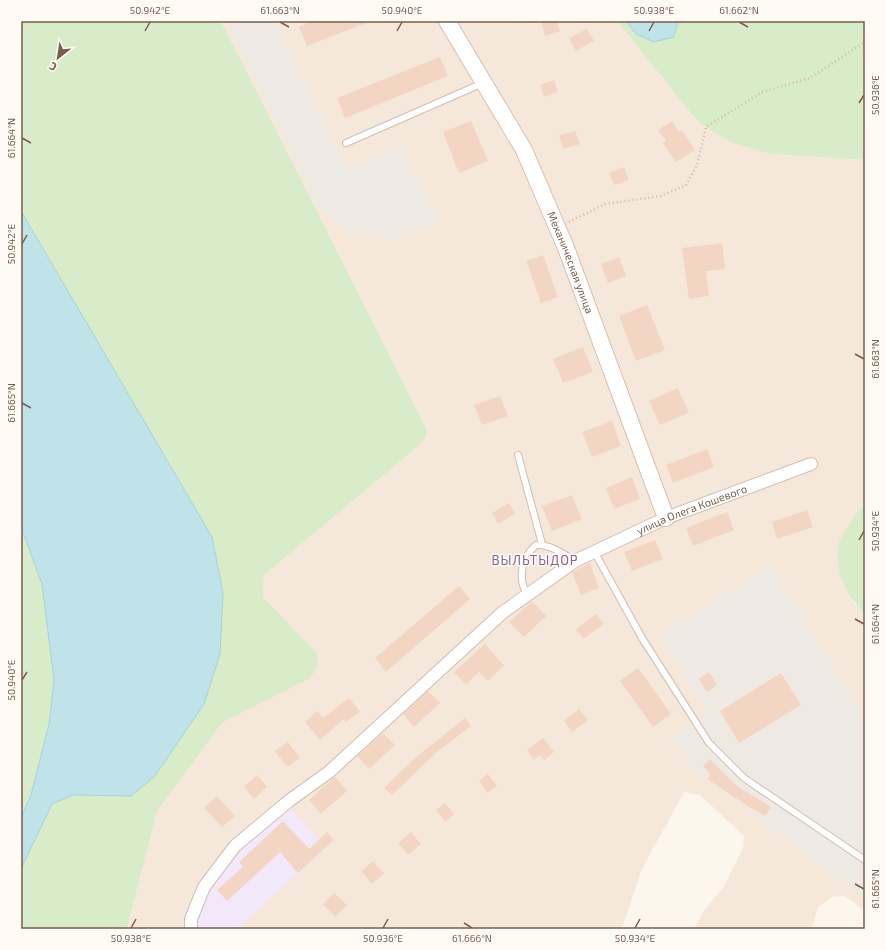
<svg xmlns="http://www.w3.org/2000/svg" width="886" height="950" viewBox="0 0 886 950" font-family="'Exo 2',sans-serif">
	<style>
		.residential { fill: #f5e8da }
		.industrial { fill: #efe9e4 }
		.education { fill: #f3e8fa }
		.green { fill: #d8ecc9 }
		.water { fill: #bfe3e8; stroke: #a5d3da }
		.building { fill: #f3d5c3 }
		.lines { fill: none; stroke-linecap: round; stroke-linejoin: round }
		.lane-casing { stroke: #d1beb0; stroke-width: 8 }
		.street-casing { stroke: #d1beb0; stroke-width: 14 }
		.secondary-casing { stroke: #d6c0b0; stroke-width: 18 }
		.path { stroke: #d9b8a5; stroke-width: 2.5; stroke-dasharray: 1 3; stroke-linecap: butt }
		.lane { stroke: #fff; stroke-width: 6 }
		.street { stroke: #fff; stroke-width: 12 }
		.secondary { stroke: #fff; stroke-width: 16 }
		.ticks { fill: none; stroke: #7a5c4d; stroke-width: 1.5 }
		.labels { text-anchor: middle; stroke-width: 3.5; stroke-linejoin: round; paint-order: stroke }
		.street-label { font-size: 11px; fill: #7a5c4d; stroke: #fffaf3 }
		.quarter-label { font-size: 13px; letter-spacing: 1px; fill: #846695; stroke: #fffaf3 }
		.neatline { fill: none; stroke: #7a5c4d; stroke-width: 1.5 }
		.ticks-label { font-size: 10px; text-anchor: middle; fill: #7a5c4d }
	</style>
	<rect width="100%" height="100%" fill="#fdf6ec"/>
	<path class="residential" d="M221,21h396l81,101 73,32 94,6v346l-5,2 -7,94 12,11v298l-20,-15 -14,1 -13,11 -6,21h-118l9,-17 21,-26 19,-38 1,-12 -44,-41 -16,-3 -42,77 -20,60h-495l30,-118 65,-88 87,-44 8,-26 -54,-56 1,-22 157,-131 5,-7v-9z"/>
	<path class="industrial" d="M227,21h48l72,147 53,-22 41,76 -48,18 -46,-9 -30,-23z
		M771,566l94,153v181l-169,-130 -26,-32 39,-25 -49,-79z"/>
	<path class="education" d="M290,807l28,32 9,-7 8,8 -98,89h-40v-8l12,-29 -1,-5 43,-47z"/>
	<path class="green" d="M21,21h200l205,407v9l-5,7 -157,131 -1,22 54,56v15l-8,11 -87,44 -65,88 -30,118h-106v-60l31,-65 21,-9 58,1 24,-21 49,-71 19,-111 -11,-56 -191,-326z
		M617,21h9l10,13 38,2 4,-15h187v139l-94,-6 -41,-12 -32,-20z
		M865,506v107c-20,-18 -31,-43 -26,-70 2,-9 16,-26 21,-35z
		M21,527l21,57 12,96 -5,44 -18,71 -10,23z"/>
	<path class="water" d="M626,21h52l-4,16 -20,5 -18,-8z
		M21,211l191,326 11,56 -3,61 -16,50 -49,72 -24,20 -58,-1 -21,9 -31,65v-51l10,-23 18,-71 5,-44 -12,-96 -21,-57z"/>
	<path class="building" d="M313,21h56v1l-62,24 -8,-19z
		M541,21h16l3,10 -15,5z
		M587,29l7,12 -18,10 -7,-13z
		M440,57l8,19 -103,42 -8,-20z
		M554,80l4,12 -14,5 -4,-12z
		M471,121l17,40 -29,12 -16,-41z
		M672,121l7,11 3,-2 13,20 -19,12 -13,-19 3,-2 -8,-11z
		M575,131l5,13 -17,5 -4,-14z
		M624,167l5,13 -15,5 -5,-12z
		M722,243l3,26 -19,2 3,25 -20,3 -7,-51z
		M543,255l15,42 -17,6 -15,-42z
		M619,257l7,19 -18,7 -7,-19z
		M647,305l18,45 -29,11 -17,-45z
		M583,347l10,25 -30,11 -10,-24z
		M678,388l11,25 -29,12 -11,-24z
		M500,396l8,20 -26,9 -8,-20z
		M612,421l9,25 -29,11 -10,-25z
		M707,449l7,18 -41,16 -7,-18z
		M632,477l8,22 -26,10 -8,-21z
		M572,495l10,24 -30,12 -10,-25z
		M509,503l6,11 -17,10 -6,-11z
		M807,510l6,17 -36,12 -5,-17z
		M727,512l7,18 -41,16 -7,-18z
		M655,540l8,19 -31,12 -8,-19z
		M590,563l9,25 -18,7 -9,-23z
		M459,586l11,13 -84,73 -11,-14z
		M532,601l14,15 -22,21 -15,-15z
		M596,614l8,10 -21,15 -7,-10z
		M485,644l19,21 -16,16 -9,-9 -13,12 -12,-12z
		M638,668l33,46 -18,13 -33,-46z
		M709,672l8,13 -10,7 -8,-13z
		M781,673l20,32 -62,38 -19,-32z
		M428,691l12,12 -26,24 -11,-13z
		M349,698l11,14 -14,10 -2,-3 -24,21 -15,-18 12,-11 6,7z
		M579,709l9,11 -16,12 -8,-11z
		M465,718l6,8 -35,27 -44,42 -8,-7 31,-30z
		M383,733l12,12 -26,24 -12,-13z
		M543,738l11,14 -10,8 -4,-5 -6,5 -7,-10z
		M288,742l12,16 -13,9 -12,-16z
		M710,759l27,27 34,21 -6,9 -16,-9 -42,-28 3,-5 -7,-8z
		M488,774l9,12 -10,7 -8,-12z
		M257,775l10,12 -13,12 -10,-12z
		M335,777l12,14 -26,23 -12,-14z
		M217,796l18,20 -13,11 -18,-19z
		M445,803l9,11 -9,8 -9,-12z
		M283,821l26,28 18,-17 7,8 -36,33 -18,-21 -53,49 -10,-11 26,-23 -4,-5z
		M411,832l10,12 -13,11 -10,-12z
		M373,861l11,12 -12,11 -11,-13z
		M334,893l13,12 -12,12 -12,-13z"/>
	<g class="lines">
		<defs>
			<path id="lane" d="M346,143l137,-60
				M518,455l24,89
				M595,553l47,85 67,105 35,35 121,82
				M527,594c-10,-16 -5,-37 9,-49 14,-1 28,9 39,16"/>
			<g id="street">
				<path id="s1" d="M191,929v-10l13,-32 31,-41 55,-46 39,-28 173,-159 73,-52 91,-43 145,-54"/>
			</g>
			<g id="secondary">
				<path id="s2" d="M447,21l77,129 42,98 100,270"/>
			</g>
		</defs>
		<use href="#lane" class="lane-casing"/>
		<use href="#street" class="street-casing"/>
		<use href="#secondary" class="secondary-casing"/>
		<path class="path" d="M569,222l36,-18 56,-8 25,-11 11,-20 9,-38 56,-35 48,-14 55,-36"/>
		<use href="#lane" class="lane"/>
		<use href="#street" class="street"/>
		<use href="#secondary" class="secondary"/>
	</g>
	<path class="ticks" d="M280,22l9,5M739,22l9,5M145,31l5,-9M397,31l5,-9M649,31l5,-9M859,103l5,-8M22,138l9,5M22,244l5,-9M855,354l9,5M22,403l9,5M859,540l5,-9M855,619l9,5M22,680l5,-8M855,884l9,5M464,923l8,5M131,928l5,-9M383,928l5,-9M635,928l5,-9"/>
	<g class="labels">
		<g class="street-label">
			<text dy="4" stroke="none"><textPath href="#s2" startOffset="272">Механическая улица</textPath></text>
			<text dy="4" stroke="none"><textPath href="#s1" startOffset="668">улица Олега Кошевого</textPath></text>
		</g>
		<g class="quarter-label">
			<text x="535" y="565">ВЫЛЬТЫДОР</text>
		</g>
	</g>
	<rect width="886" height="950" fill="none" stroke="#fffaf3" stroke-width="44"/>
	<g transform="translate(58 58) rotate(210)" stroke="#fffaf3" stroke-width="3" paint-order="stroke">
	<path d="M0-3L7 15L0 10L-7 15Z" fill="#7a5c4d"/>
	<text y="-6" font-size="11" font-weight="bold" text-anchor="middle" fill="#7a5c4d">С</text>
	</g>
	<rect x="22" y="22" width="842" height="906" class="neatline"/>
	<g class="ticks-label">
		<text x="150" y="14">50.942°E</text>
		<text x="280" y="14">61.663°N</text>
		<text x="402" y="14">50.940°E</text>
		<text x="654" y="14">50.938°E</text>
		<text x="739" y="14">61.662°N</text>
		<text transform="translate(875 95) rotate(-90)" y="4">50.936°E</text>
		<text transform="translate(11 138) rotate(-90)" y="4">61.664°N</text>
		<text transform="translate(11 244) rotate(-90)" y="4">50.942°E</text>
		<text transform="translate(875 359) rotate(-90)" y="4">61.663°N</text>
		<text transform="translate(11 403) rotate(-90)" y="4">61.665°N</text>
		<text transform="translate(875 531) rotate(-90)" y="4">50.934°E</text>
		<text transform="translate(875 624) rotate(-90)" y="4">61.664°N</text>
		<text transform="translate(11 680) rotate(-90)" y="4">50.940°E</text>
		<text transform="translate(875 889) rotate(-90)" y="4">61.665°N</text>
		<text x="131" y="942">50.938°E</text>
		<text x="383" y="942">50.936°E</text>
		<text x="472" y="942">61.666°N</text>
		<text x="635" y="942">50.934°E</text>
	</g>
</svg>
